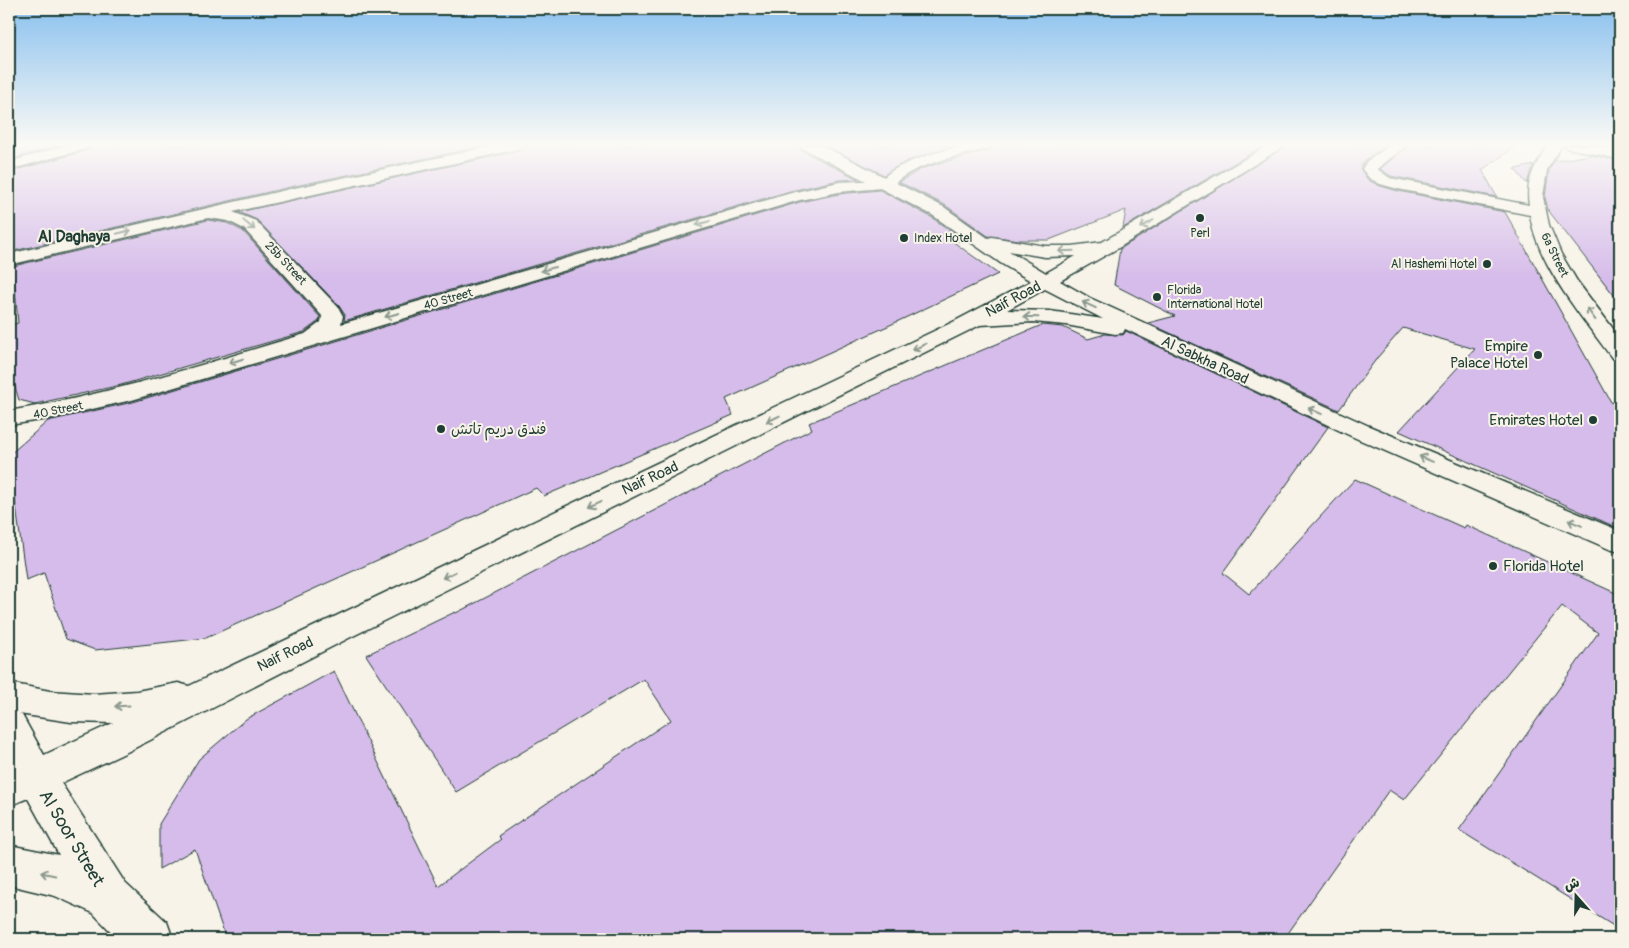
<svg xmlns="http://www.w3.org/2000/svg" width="1629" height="948" viewBox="0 0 1629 948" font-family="Pangolin,'Playpen Sans Arabic',sans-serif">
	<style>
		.building { fill: #d6bcea; stroke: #1f3d34 }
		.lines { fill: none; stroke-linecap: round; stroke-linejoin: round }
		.street-casing { stroke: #1f3d34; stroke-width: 3 }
		.secondary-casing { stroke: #1f3d34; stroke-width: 3 }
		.street { fill: #f7f3e8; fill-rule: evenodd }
		.secondary { fill: #f7f3e8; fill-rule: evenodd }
		.oneway { stroke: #8b988e }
		.poi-dot { fill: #1f3d34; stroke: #f7f3e8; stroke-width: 2 }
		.labels { text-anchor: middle; stroke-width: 4; stroke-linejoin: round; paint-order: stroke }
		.far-poi-label { font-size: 12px; fill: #1f3d34; stroke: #f7f3e8; text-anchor: start }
		.far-street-label { font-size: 12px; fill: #1f3d34; stroke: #f7f3e8 }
		.street-label { font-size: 15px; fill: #1f3d34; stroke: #f7f3e8 }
		.poi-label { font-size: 15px; fill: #1f3d34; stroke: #f7f3e8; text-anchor: end }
		.far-district-label { font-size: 16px; font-weight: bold; fill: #1f3d34; stroke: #f7f3e8 }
		.near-street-label { font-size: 18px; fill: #1f3d34; stroke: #f7f3e8 }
	</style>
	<rect width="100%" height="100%" fill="#f7f3e8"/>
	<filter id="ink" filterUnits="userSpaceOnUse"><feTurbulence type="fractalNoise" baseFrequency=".02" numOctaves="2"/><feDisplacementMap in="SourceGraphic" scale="10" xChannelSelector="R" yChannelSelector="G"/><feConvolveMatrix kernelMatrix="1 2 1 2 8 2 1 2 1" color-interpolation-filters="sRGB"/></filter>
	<g filter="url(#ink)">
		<path class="building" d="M9,145h52l-52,15z
			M92,145h397l-199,42 -281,65v-80l79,-22z
			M527,145h271l3,5 57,29 -19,1 -49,11 -446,130 1,-6 -6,-9 -82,-86 -18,-8 279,-61z
			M824,145h134l-51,16 -23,14z
			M993,145h272l-142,83 3,-18 -77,30h-29l-32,-4 -43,-31 -46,-23 24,-14 66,-18z
			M1288,145h100l-22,14 -6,9 8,12 12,6 18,5 107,21 106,190 9,3v124l-221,-98 76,-82 -72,-21 -26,30 -38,52 -191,-87 27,-7 -61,-31 6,-36z
			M1409,145h109l-36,25 15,27 -106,-21 -11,-7z
			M1590,155l30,6v142l-72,-93 -3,-13 4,-26 5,-10z
			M1534,165l-4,8 -3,11 -12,-15z
			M880,190l51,27 34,24h-13l46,33 -108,51 -164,74 7,16 -189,81 -8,-8 -330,150 -111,12 -29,-11 -22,-66 -18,7 -17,-125 39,-34 85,-19 667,-200 39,-8z
			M208,220l19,3 16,8 77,86 -1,4 -15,11 -183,53 -86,19 -16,-4 -10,-32v-43l9,-2 -4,-44 -5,-12z
			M1042,325l21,2 25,12 17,-5 18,1 3,-4 202,96 -105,146 26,21 106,-115 109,49 2,-3 154,70v335l-161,-100 139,-197 -36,-27 -158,194 -15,-10 -105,149h-1058l-31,-90 -36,20v-45l40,-65 47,-40 88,-48 104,215 63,-47 -3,-3 173,-116 -27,-41 -188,113 -90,-137 89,-43 1,1 356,-184 -3,-6z"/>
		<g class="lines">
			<defs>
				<path id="street" d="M68,145h22l-2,3 -79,22v-8z
					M498,145h27l-7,4 -285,63 23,9 82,86 5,9 -2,8 450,-131 48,-11 43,-2c10,-17 65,-31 85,-35 8,-1 16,0 24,0l-2,3c-28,8 -80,16 -97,39l-53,5 -39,8 -668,200 -84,19 -39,6v-14c101,-16 198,-48 296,-77l16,-12 1,-6 -78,-87 -16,-8 -20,-3 -199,47v-11l281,-65z
					M1391,145h16l-30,24 13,9 139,27c-4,-24 6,-40 19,-60h14l-15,25 -4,27 6,28 12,29 16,27 43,57v22l-8,-2c-30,-41 -74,-92 -82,-143l-132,-26 -18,-5 -11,-6 -7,-9 5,-8z
					M1565,145h27l28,6v8l-53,-11z
					M35,760l14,5 6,12 -6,12 -40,17v-36z"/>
				<path id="secondary" d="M800,145h19l22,10 103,52 44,31 4,-1 53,9h27l30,-4 167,-97h17l-166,102 -60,34 30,17 279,128 251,105v21l-11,-3 -258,-113 -226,-107 -2,4 -8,1 -49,-9 -33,-3 -53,3 -631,313 -222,114 -66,31 64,100 42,39 6,17h-55l-25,-26 -38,-17 -46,-11v-40l50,10 -50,-91v-81l41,8 44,3 43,-3 41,-8 11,3 766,-365 76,-40 -29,-17 -70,-49 -130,-67zM1009,251l36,6 31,-1 -30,17zM1045,289l58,30 -53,-8 -43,-1zM19,714l52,8 42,1 -69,32 -22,-40z"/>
			</defs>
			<use href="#street" class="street-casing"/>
			<use href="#secondary" class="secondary-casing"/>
			<use href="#street" class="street"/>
			<use href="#secondary" class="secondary"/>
		</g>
		<defs><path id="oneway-shaft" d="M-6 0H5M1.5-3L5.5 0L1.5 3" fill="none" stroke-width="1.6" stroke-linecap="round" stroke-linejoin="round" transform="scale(1.25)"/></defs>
		<g class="oneway">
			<use href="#oneway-shaft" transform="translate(703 223) rotate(164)"/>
			<use href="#oneway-shaft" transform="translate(1147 224) rotate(149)"/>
			<use href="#oneway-shaft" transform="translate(249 225) rotate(39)"/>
			<use href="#oneway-shaft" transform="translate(124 232) rotate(-13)"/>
			<use href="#oneway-shaft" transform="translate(1066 251) rotate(178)"/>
			<use href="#oneway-shaft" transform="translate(548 269) rotate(164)"/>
			<use href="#oneway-shaft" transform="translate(1089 305) rotate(-155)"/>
			<use href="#oneway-shaft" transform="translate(1591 314) rotate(-126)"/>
			<use href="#oneway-shaft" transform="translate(392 315) rotate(164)"/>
			<use href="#oneway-shaft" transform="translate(1031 317) rotate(-178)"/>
			<use href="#oneway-shaft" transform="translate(919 347) rotate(154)"/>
			<use href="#oneway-shaft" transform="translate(236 361) rotate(163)"/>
			<use href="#oneway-shaft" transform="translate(1315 411) rotate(-156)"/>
			<use href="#oneway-shaft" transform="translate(773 419) rotate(154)"/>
			<use href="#oneway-shaft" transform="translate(1426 459) rotate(-157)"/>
			<use href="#oneway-shaft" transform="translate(595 504) rotate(155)"/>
			<use href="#oneway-shaft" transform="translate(1575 523) rotate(-157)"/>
			<use href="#oneway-shaft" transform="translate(449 575) rotate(154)"/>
			<use href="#oneway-shaft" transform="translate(122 706) rotate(176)"/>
			<use href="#oneway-shaft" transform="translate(48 874) rotate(-168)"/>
		</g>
	</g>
	<linearGradient id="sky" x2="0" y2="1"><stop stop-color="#89c0ef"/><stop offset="0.52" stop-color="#fbfaf5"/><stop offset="1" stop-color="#fbfaf5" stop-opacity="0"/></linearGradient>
	<rect width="1629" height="278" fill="url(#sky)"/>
	<g class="poi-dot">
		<circle cx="1200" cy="218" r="5"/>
		<circle cx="904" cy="238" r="5"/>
		<circle cx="1487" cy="264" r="5"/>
		<circle cx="1157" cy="297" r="5"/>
		<circle cx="1538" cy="355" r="5"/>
		<circle cx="1593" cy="420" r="5"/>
		<circle cx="441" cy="429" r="5"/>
		<circle cx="1493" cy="566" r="5"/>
	</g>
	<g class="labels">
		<g class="far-poi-label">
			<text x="1200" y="237" text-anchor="middle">Perl</text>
			<text x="914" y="242">Index Hotel</text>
			<text x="1477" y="268" text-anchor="end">Al Hashemi Hotel</text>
			<text x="1167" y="294">Florida<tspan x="1167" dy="14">International Hotel</tspan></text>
		</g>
		<g class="far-street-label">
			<text transform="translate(1555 255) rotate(64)" y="4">6a Street</text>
			<text transform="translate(286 263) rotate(47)" y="4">25b Street</text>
			<text transform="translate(448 299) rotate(-16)" y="4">40 Street</text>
			<text transform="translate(58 410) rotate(-11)" y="4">40 Street</text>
		</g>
		<g class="street-label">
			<text transform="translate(1013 299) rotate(-28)" y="5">Naif Road</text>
			<text transform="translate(1205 360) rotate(25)" y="5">Al Sabkha Road</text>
			<text transform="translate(650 478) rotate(-25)" y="5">Naif Road</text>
			<text transform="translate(285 654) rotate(-26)" y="5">Naif Road</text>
		</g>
		<g class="poi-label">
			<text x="1528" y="351">Empire<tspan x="1528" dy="17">Palace Hotel</tspan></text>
			<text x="1583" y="425">Emirates Hotel</text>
			<text x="451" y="434" text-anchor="start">فندق دريم تاتش</text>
			<text x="1503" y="571" text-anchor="start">Florida Hotel</text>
		</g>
		<g class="far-district-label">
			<text x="74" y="242">Al Daghaya</text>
		</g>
		<g class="near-street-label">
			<text transform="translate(72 838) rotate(59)" y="6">Al Soor Street</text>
		</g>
	</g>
	<rect width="1629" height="948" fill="none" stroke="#f7f3e8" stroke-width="30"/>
	<rect x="15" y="15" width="1599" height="918" fill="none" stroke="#1f3d34" stroke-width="2" filter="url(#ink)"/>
	<g transform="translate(1576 896) rotate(340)" stroke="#f7f3e8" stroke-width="4" paint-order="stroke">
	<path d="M0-4L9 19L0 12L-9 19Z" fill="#1f3d34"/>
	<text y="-8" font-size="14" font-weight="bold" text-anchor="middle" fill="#1f3d34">ش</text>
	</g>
</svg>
